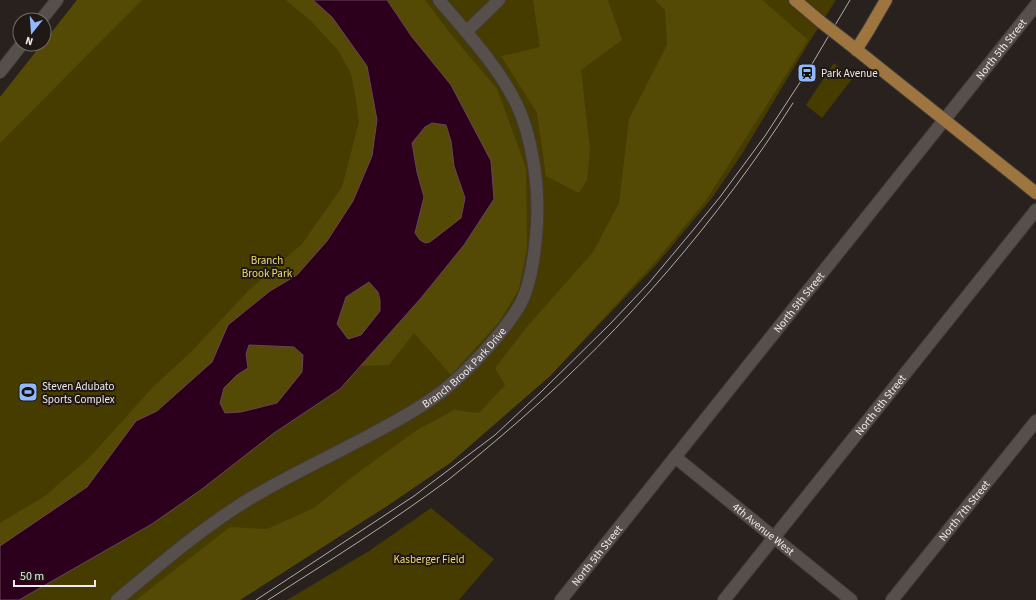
<svg xmlns="http://www.w3.org/2000/svg" width="1036" height="600" viewBox="0 0 1036 600" font-family="'Source Sans 3',sans-serif">
	<style>
		.green { fill: #463c00 }
		.forest { fill: #544a06 }
		.water { fill: #2c001c; stroke: #664659; fill-rule: evenodd }
		.lines { fill: none; stroke-linecap: round; stroke-linejoin: round }
		.minor-casing { stroke: #423c39; stroke-width: 14 }
		.major-casing { stroke: #423c39; stroke-width: 14 }
		.minor { stroke: #574f4c; stroke-width: 12 }
		.major { stroke: #9f753f; stroke-width: 12 }
		.tram { stroke: #b1adaa; stroke-width: 1 }
		.major-bridge-casing { stroke: #423c39; stroke-width: 14; stroke-linecap: butt }
		.major-bridge { stroke: #9f753f; stroke-width: 12 }
		.labels { text-anchor: middle; stroke-width: 4; stroke-linejoin: round; paint-order: stroke }
		.street-label { font-size: 11px; fill: #eeeae8; stroke: #1f1815 }
		.poi-label { font-size: 11px; fill: #eeeae8; stroke: #1f1815; text-anchor: start }
		.park-label { font-size: 11px; fill: #f1dd70; stroke: #1f1815 }
	</style>
	<rect width="100%" height="100%" fill="#28211e"/>
	<path class="green" d="M77,0h759l-28,44 -66,110 -30,44 -56,67 -106,111 -100,87 -63,43 -147,94h-240v-503l42,-53h2v-2z
		M834,63l18,16 -30,39 -16,-13z
		M431,508l63,51 -35,41h-172l82,-49z"/>
	<path class="forest" d="M77,0h65l-142,143v-46l42,-53h2v-2z
		M286,0h27l19,17 35,49 10,54 -5,36 -19,45 -26,40 -30,34 -27,16 -42,34 -16,37 -55,49 -21,10 -49,66 -87,59v-23l45,-27 44,-38 65,-72 37,-34 58,-62 53,-46 40,-57 17,-65 -3,-22 -5,-26 -13,-24 -27,-29z
		M387,0h38l25,33 47,56 29,79 1,79 -8,42 -20,33 -48,53 -37,-42 -25,32 -29,1 61,-68 43,-53 30,-46 -3,-38 -13,-23z
		M533,0h75l14,40 -41,30 9,80 -3,30 -8,13 -33,-17 -9,-63 -36,-57 39,-9z
		M655,0h107l46,40 -101,159 -52,63 -105,114 -100,87 -63,43 -147,94h-104l94,-73 37,2 47,-21 38,-31 65,-47 37,-20 25,3 26,-28 -10,-17 32,-41 66,-75 26,-49 10,-84 38,-74 -2,-35z
		M432,123l14,2 5,16 3,25 11,32 -4,20 -31,24 -5,1 -5,-3 -5,-7 9,-36 -7,-25 -5,-29 13,-17z
		M369,282l9,10 2,8v11l-19,24 -13,4 -11,-15 9,-27z
		M249,345l45,2 9,8 -1,17 -25,31 -36,9 -17,1 -4,-9 4,-16 13,-13 11,-7 -2,-14z"/>
	<path class="water" d="M313,0h74l25,37 39,48 40,76 3,38 -30,46 -43,53 -81,91 -66,44 -72,56 -50,35 -133,76h-19v-54l87,-59 49,-66 21,-10 55,-49 16,-37 42,-34 27,-16 30,-34 26,-40 19,-45 5,-36 -10,-54 -35,-49zM432,123l14,2 5,16 3,25 11,32 -4,20 -31,24 -5,1 -5,-3 -5,-7 9,-36 -7,-25 -5,-29 13,-16zM369,282l9,10 2,8v11l-19,24 -13,4 -11,-15 9,-27zM249,345l45,2 9,8 -1,17 -25,31 -36,9 -16,1 -5,-10 4,-15 13,-13 11,-7 -2,-14z"/>
	<g class="lines">
		<defs>
			<g id="minor">
				<path d="M41,20l16,-20"/>
				<path d="M466,32l33,-32"/>
				<path d="M0,72l22,-28"/>
				<path id="s1" d="M675,457l176,143"/>
				<path id="s2" d="M117,600c43,-36 86,-73 134,-102 39,-23 80,-42 119,-63 23,-12 45,-24 66,-39 21,-15 38,-33 55,-52 11,-13 22,-26 30,-41 9,-18 12,-38 14,-57 1,-9 2,-17 2,-25 2,-36 -5,-84 -20,-116 -19,-39 -50,-72 -78,-105"/>
				<path id="s3" d="M561,600l475,-595"/>
				<path id="s4" d="M724,600l312,-390"/>
				<path id="s5" d="M892,600l144,-179"/>
			</g>
			<path id="major" d="M795,0l26,22
				M848,43l188,150
				M856,50l12,-19 18,-31"/>
		</defs>
		<use href="#minor" class="minor-casing"/>
		<use href="#major" class="major-casing"/>
		<use href="#minor" class="minor"/>
		<use href="#major" class="major"/>
		<path class="tram" d="M256,600l158,-104 81,-61 46,-43 69,-68 38,-40 46,-55 26,-32 45,-61 47,-72 38,-64
			M268,600c61,-39 122,-77 180,-120 25,-20 49,-40 73,-61 105,-92 197,-199 272,-316"/>
		<defs>
			<path id="major-bridge" d="M821,22l27,21"/>
		</defs>
		<use href="#major-bridge" class="major-bridge-casing"/>
		<use href="#major-bridge" class="major-bridge"/>
	</g>
	<defs>
		<symbol id="station-square" viewBox="-11 -11 22 22"><rect x="-9" y="-9" width="18" height="18" rx="4" fill="#91b8fd" stroke="#1f1815"/><path d="M-3-6H3Q5-6 5-4V2Q5 4 3 4L4.5 6H3L1.5 4h-3L-3 6H-4.5L-3 4Q-5 4-5 2V-4Q-5-6-3-6ZM-3.5-4v3h7v-3ZM-3.5 1v1.5H-2V1ZM2 1v1.5H3.5V1Z" fill="#111"/></symbol>
		<symbol id="stadium-square" viewBox="-11 -11 22 22"><rect x="-9" y="-9" width="18" height="18" rx="4" fill="#91b8fd" stroke="#1f1815"/><path d="M0-5a6.5 5 0 1 0 0 10a6.5 5 0 1 0 0-10ZM-3.5-1.8h7v3.6h-7Z" fill="#111"/></symbol>
	</defs>
	<g fill-rule="evenodd">
		<use href="#station-square" x="796" y="62" width="22" height="22"/>
		<use href="#stadium-square" x="17" y="381" width="22" height="22"/>
	</g>
	<g class="labels">
		<g class="street-label">
			<text dy="4" stroke="none"><textPath href="#s3" startOffset="705">North 5th Street</textPath></text>
			<text dy="4" stroke="none"><textPath href="#s3" startOffset="381">North 5th Street</textPath></text>
			<text dy="4" stroke="none"><textPath href="#s2" startOffset="420">Branch Brook Park Drive</textPath></text>
			<text dy="4" stroke="none"><textPath href="#s4" startOffset="250">North 6th Street</textPath></text>
			<text dy="4" stroke="none"><textPath href="#s5" startOffset="115">North 7th Street</textPath></text>
			<text dy="4" stroke="none"><textPath href="#s1" startOffset="114">4th Avenue West</textPath></text>
			<text dy="4" stroke="none"><textPath href="#s3" startOffset="57">North 5th Street</textPath></text>
		</g>
		<g class="poi-label">
			<text x="821" y="77">Park Avenue</text>
			<text x="42" y="390">Steven Adubato<tspan x="42" dy="13">Sports Complex</tspan></text>
		</g>
		<g class="park-label">
			<text x="267" y="264">Branch<tspan x="267" dy="13">Brook Park</tspan></text>
			<text x="429" y="563">Kasberger Field</text>
		</g>
	</g>
	<g transform="translate(32 32) rotate(197)"><circle r="19" fill="#1f1815" stroke="#726c69"/>
	<path d="M0-3L7 15L0 10L-7 15Z" fill="#91b8fd"/>
	<text y="-6" font-size="11" font-weight="bold" text-anchor="middle" fill="#eeeae8">N</text>
	</g>
	<path d="M14 580v6h81v-6" fill="none" stroke="#eeeae8" stroke-width="2"/>
	<text x="20" y="580" font-size="12" fill="#eeeae8" stroke="#1f1815" stroke-width="3" paint-order="stroke">50 m</text>
</svg>
